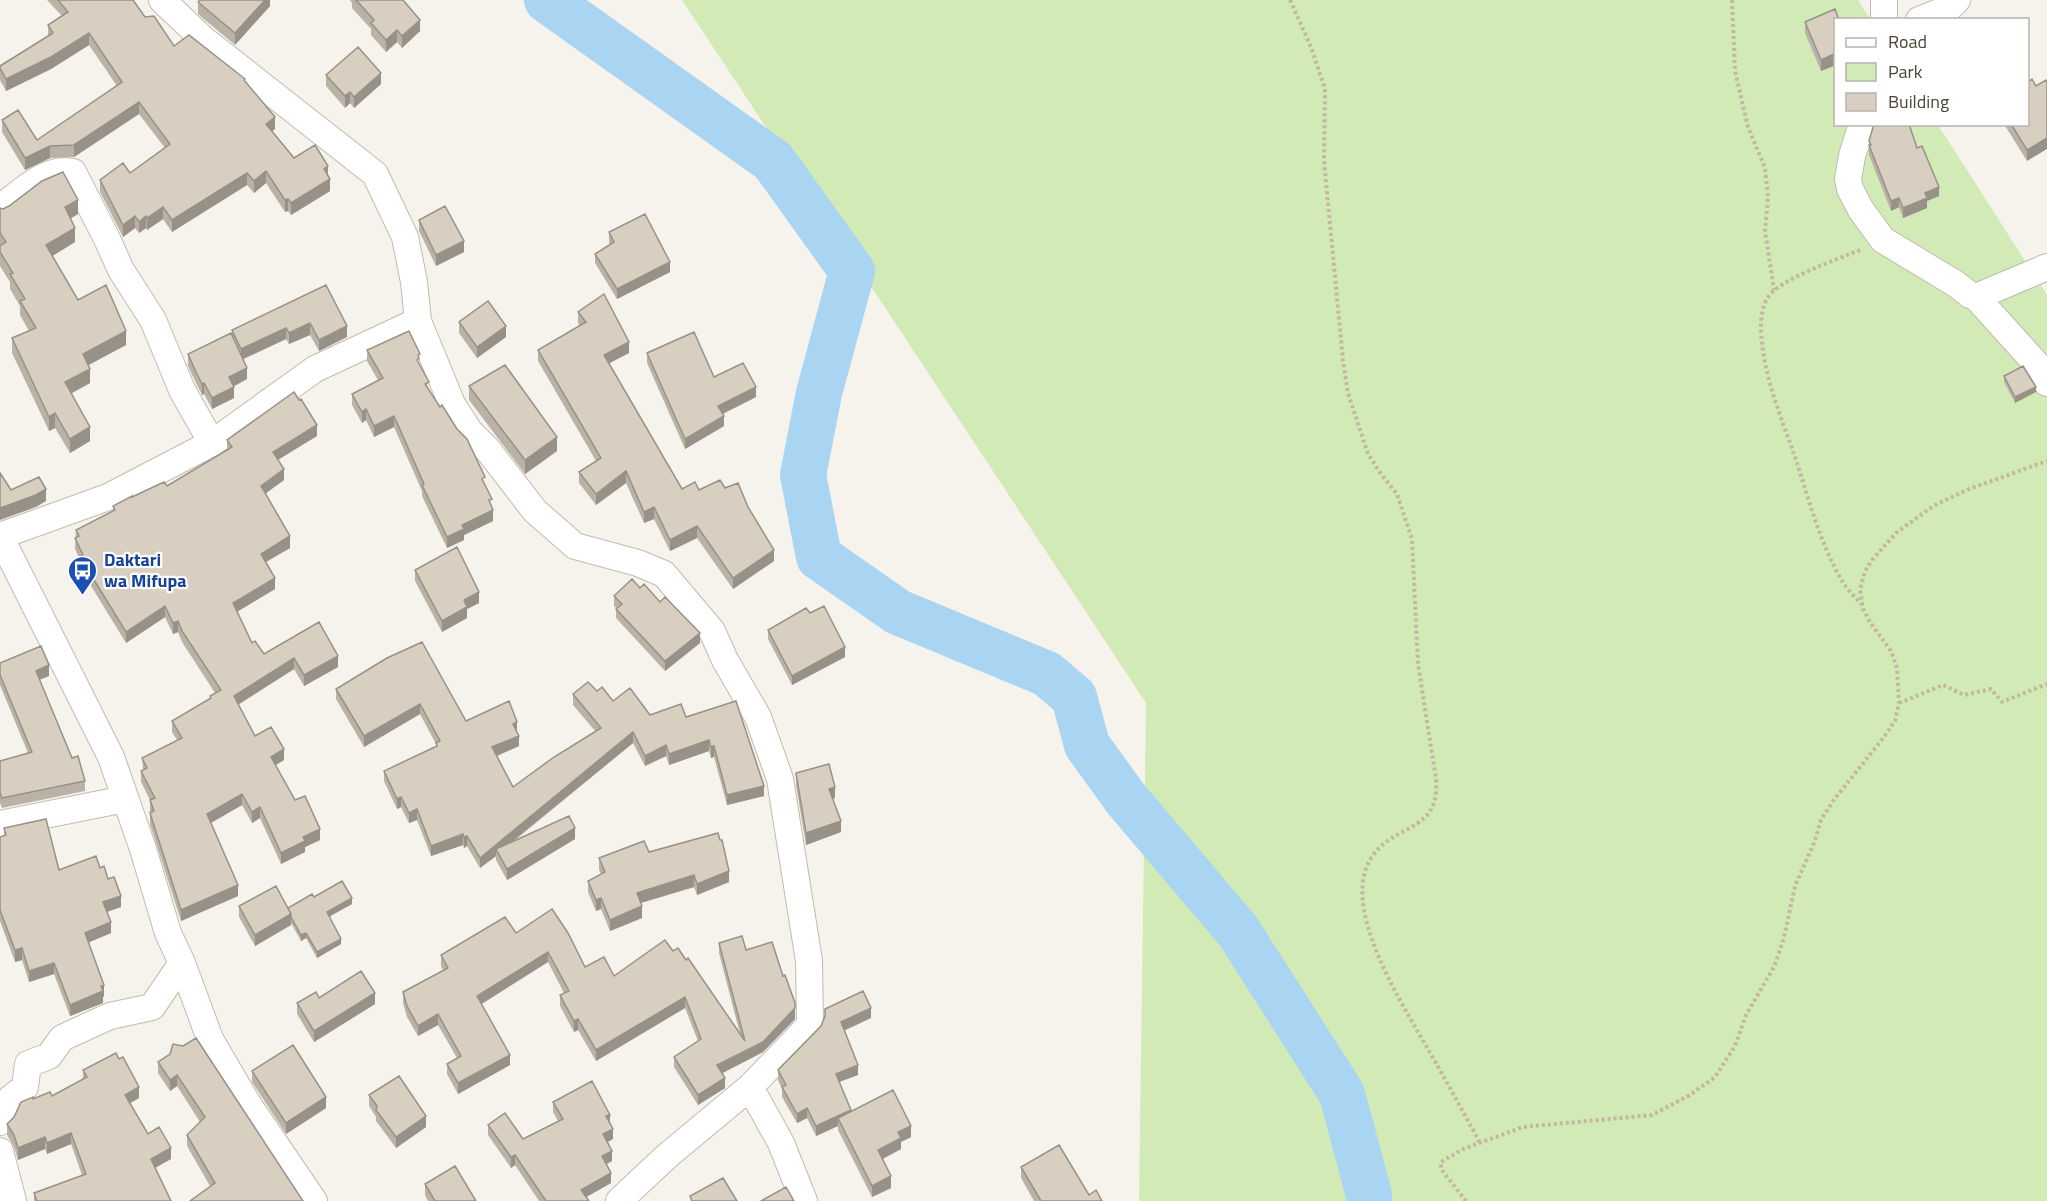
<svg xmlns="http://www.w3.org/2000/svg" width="2047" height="1201" viewBox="0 0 2047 1201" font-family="'Titillium Web',sans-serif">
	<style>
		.green { fill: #d2eab5 }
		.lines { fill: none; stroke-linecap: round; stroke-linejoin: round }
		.river { stroke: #a9d4f2; stroke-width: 46 }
		.street-casing { stroke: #c2bbae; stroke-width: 28 }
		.path { stroke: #c4b79f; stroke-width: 4; stroke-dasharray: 3 3; stroke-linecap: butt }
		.street { stroke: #fff; stroke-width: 26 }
		.wall { fill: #bab2a6 }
		.shaded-wall { fill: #979187 }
		.building { fill: #d8cfc1; stroke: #979187; stroke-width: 1.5 }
		.labels { text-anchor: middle; stroke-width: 4.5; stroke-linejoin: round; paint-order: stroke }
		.transit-label { font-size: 18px; font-weight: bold; fill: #164399; stroke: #fff; text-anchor: start }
	</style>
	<rect width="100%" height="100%" fill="#f6f3ec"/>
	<path class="green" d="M682,0h1176l12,19 -34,1v104l102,1 109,170v906h-908l7,-498z"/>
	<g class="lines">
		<path class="river" d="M547,0l226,161 79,110 -33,122 -16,82 16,82 79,55 149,62 27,23 13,48 39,54 112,132 104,163 27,101v6"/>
		<defs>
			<path id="street" d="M162,0l41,39 172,135 30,63 9,45 4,39 34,83 18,28 18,18 47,61 40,35 63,17 26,11 48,57 13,29 33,57 22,62 29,182 1,64 -60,62 -83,69 -48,45
				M1884,20v-20
				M1919,20l30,-12 8,-8
				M1862,124l-10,32 -4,23 2,10 11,21 22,30 73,44 14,11 6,2 65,72 6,14
				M0,208c19,-14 47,-43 73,-36l35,69 13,29 32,50 29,70 30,53
				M1976,297l71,-30
				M0,824l125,-25
				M750,1087l31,56 23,58
				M0,1122l11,-24 14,-11 3,-23 21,-8 13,-18 48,-22 42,-9 30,-44
				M0,1151l13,50
				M314,1201l-66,-97 -38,-65 -28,-76 -14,-30 -25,-84 -32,-92 -111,-221 108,-39 104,-54 103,-74 103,-48"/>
		</defs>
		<use href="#street" class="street-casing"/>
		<path class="path" d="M1290,0l21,47 14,42 -1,72 19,200 5,32 20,61 13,20 16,20 15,45 6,125 18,115c4,53 -37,43 -62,75 -37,47 24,142 48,185 20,34 39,69 58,104
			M1732,0l3,71 13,56 17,41 3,29 -3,34 9,59
			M1860,250c-22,9 -80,29 -92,47 -8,12 -8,32 -6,45 4,41 21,80 34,118 13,40 24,83 45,119 5,9 13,17 20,25
			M1899,703l44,-18 21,10 27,-6 11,13 45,-18
			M1466,1201l-25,-32v-7l22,-13 60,-22 129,-12 38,-20 25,-18 20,-31 11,-31 28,-48 10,-29 11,-52 19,-43 7,-23 12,-19 51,-64 11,-16 4,-18 -2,-35 -6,-17 -21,-29 -7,-13 -3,-19 5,-19 7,-11 24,-27 37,-27 36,-17 78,-28"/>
		<use href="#street" class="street"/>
	</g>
	<path class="wall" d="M47,0h86l12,17 29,29 71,36 30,47 -3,2 22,27 34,18 2,15 -39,24 -3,-4 -3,1 -19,-29 -12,10 -7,-8 -75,47 -9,-13 -16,11 -1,-2 -7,5 -4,-5 -12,9 -23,-45v-12l30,-7 35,-25 -26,-34 -65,43 -24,1 -25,12 -23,-38v-12l35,20 80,-54 -28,-41 -38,24 -45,22 -6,-11v-14l48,-30v-11l14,-9z
		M200,0h70v6l-35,39 -37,-31v-12z
		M350,0h53l17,31 -18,17 -5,-6 -11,10 -15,-17v-6l-19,-21v-5z
		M1836,20v45l-15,6 -16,-38v-11z
		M326,75l55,9 -27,24 -4,-5 -5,5 -19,-22z
		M2036,86l-9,75 -23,-37h24z
		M1869,141l48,7 22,48 -12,5v7l-24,10 -4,-11 -8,4 -22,-56z
		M0,208l78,6 -8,4 5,24 -23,14 26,44 48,45 -38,20 2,18 -19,10 19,48 -20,12 -15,-25 -6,3 -37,-78v-15l17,-7 -9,-16v-9l-10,-17v-7l-10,-16z
		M419,220l45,32 -28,14 -17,-35z
		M609,232l61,40 -53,27 -22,-36v-9l15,-10 -1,-2z
		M326,285l21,52 -28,14 -9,-16 -21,9 -3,-5 -43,20 4,20 -14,7 1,12 -22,11 -8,-15 -2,1 -6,-12 -8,-17v-12l44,-20v-4z
		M578,312l51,41 -20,10 73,126 17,1 26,-2 23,19 26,54 -41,28 -36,-51 -27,13 -16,-32 -10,4 -18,-40 -30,22 -17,-22v-11l17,-11 -58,-100v-11l42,-24 -2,-3z
		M459,322l47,15 -29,21 -18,-25z
		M367,350l53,15 9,25 56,95 7,22 1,14 -29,14v5l-17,8 -25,-52v-5l-28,-64 -20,10 -8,-17 -4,3 -10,-18v-11l26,-14 -11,-19z
		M647,353l109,44 -33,17 1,12 -39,23 -38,-86z
		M2004,376l32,16 -21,11 -11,-21z
		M469,386l88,65 -32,23 -56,-74z
		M317,436l-39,23 6,21 -19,13 25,55 -25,14 10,27 -38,23 15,31 12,11 55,-32 19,45 -34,19 -10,-17 -56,36 17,31 29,24 -9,5 20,35 25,40 -15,7v5l-24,12 -21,-46 -8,5 -10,-18 -31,18 27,73 -57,25 -31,-97v-24l-9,-18v-11l2,-1 -1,-12 35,-18 -5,-8v-11l38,-22v-3l5,-3 -33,-51 -4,-10 -5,2 -8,-17 -39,26 -46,-75v-8l-5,-11 1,-19 37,-19v-5l19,-9 35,-11 60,-36v-10z
		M415,570l64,33 -12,6v9l-25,14 -27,-51z
		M640,588l20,14 40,41 -35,28 -49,-53v-10l-2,-2v-10z
		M810,613l35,44 -53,28 -24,-46v-9z
		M387,658l79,63 51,11 2,14 -22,10 16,31 83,-55 -23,-27v-11l24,-3 16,10 37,14 36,2 78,79 -37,9 -13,-48 -3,1 -2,-7 -40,14 -3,-9 -21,10 -12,-23 -119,98 61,-2 -68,41 -11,-20v-4l-16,12 -13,-22 -3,2 -1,-3 -32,11 -14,-36 -8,3 -8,-16 -4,2 -13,-28v-10l52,-24v-3l-16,-30 -56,33 -28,-48v-10z
		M0,663l49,13 -10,4 33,78 13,23v10l-83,17 -2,-5v-42l28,-8 -28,-68z
		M796,773l39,25 -2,1 8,33 -35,13 -10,-60z
		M4,828l55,42 41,-2 8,11 13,28 -14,5 4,21 -22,9 15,54 -1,1v6l-33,13 -16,-42 -25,8 -7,-22 -7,2 -15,-41v-84l4,-1z
		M649,852l80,30 -32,13 -3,-8 -53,16 1,15 -32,13 -9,-22 -5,2 -8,-19v-11l13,-7 -2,-4v-12z
		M314,897l38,7 -23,12 12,28 -24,14 -11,-20 -5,3 -10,-18v2l-36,21 -16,-29v-11l49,2z
		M516,933l69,34 29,9 59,-25 67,83 -21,-81v-10l27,7 49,69 -32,33 -41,21 3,15 -27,17 -24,-38v-10l24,-16 -13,-33 -89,53 -18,-31 -4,2 -14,-26v-11l4,-2 -16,-31 -67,42 29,61 -52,29 -11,-20v-10l10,-6 -19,-33 -20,11 -11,-19 -4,-14v-11l40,-22 -2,-4v-11z
		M297,1003l78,1 -61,38 -17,-28z
		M871,1018l-26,12 13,45 -19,7 12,30 60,25 -10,5v7l-18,10 8,29 -19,9 -34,-67v-4l-22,10 -9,-18 -10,5 -15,-26v-8l-4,-9v-10l43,-44z
		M170,1054l133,147 -93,-15 -23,-40v-11l13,-13 -23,-36 -7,5 -12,-18v-11z
		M83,1070l56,28 -9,5 18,31 23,25 -16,9 16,33h-137v-8l48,-18 -11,-31 -24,10 -2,-5 -27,11 -4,-13 -7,-12v-11l26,-25 19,-3 31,-17z
		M252,1071l74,37 -40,26 -34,-52z
		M369,1095l57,32 -30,21 -20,-27v-4l-7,-11z
		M553,1102l57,23 3,14 -5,3 4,19 -5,3 4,19 -25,14 3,4h-50l-24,-36 -4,3 -23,-33v-10l35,14 35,-18 -5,-9z
		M1021,1167l68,28 13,6h-68l-13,-23z
		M425,1184l51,17h-48l-3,-6z"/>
	<path class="shaded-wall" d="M265,0h5v6l-35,39v-12z
		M420,20v11l-18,17v-12z
		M397,30v12l-11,10v-12z
		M89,33v12l-38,24 -45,22v-12z
		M1836,53v12l-15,6v-11z
		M381,73v11l-27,24v-11z
		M350,92v11l-5,5v-12z
		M139,102v12l-65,43v-12z
		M275,117v12l-9,7v-12z
		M2047,138v11l-20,12v-11z
		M50,146v12l-25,12v-12z
		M328,166v12l-4,-9z
		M266,171v12l-12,10v-12z
		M247,173v12l-75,47v-12z
		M330,179v12l-39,24v-12z
		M1939,187v9l-12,5v7l-24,10v-10l22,-15z
		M1899,198v9l-8,4v-10z
		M288,199v12l-3,1v-12z
		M78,200v14l-13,8v-15z
		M163,207v12l-16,11v-12z
		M135,216v12l-12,9v-12z
		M146,216v12l-7,5v-11z
		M75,228v14l-29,18v-15z
		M464,241v11l-28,14v-11z
		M670,262v10l-53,27v-10z
		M310,323v12l-21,9v-11z
		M347,326v11l-28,14v-11z
		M506,326v11l-29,21v-11z
		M286,328v11l-45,21v-11z
		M126,331v14l-43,23v-14z
		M629,342v11l-25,13v-11z
		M247,368v11l-18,10v-12z
		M90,369v14l-25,14v-15z
		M204,383v11l-2,1v-11z
		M234,387v11l-22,11v-11z
		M756,387v10l-38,19v-10z
		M2036,387v5l-21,11v-6z
		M366,409v11l-4,3v-11z
		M55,413v15l-6,3v-14z
		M394,416v11l-20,10v-11z
		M724,416v10l-39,23v-10z
		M317,425v11l-44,27v-11z
		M90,427v14l-20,12v-14z
		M557,437v14l-32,23v-14z
		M284,469v11l-23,17v-11z
		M626,471v12l-30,22v-11z
		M46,489v12l-10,6 -36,13v-12z
		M654,507v12l-10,4v-11z
		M493,510v11l-29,14v5l-17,8v-11l15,-12z
		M697,526v12l-27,13v-11z
		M290,536v12l-29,17v-11z
		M774,550v11l-41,28v-11z
		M275,578v11l-42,25v-11z
		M479,592v11l-12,6v9l-25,14v-11l22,-21z
		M165,606v11l-39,26v-11z
		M178,621v11l-5,2v-11z
		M700,633v10l-35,28v-10z
		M845,647v10l-53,28v-9z
		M338,656v11l-34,19v-11z
		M294,658v11l-60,38v-11z
		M49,665v11l-13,5v-10z
		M420,704v10l-56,33v-11z
		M517,722v10l-4,-8z
		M633,732v11l-135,110 -2,-4v7l-16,12v-10z
		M519,736v10l-27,12v-11z
		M709,740v11l-40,14v-11z
		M666,745v11l-21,10v-10z
		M714,746v11l-3,1v-11z
		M284,749v11l-13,8v-11z
		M764,786v10l-37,9v-10z
		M835,787v11l-6,2v-11z
		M242,794v11l-35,20v-11z
		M401,797v10l-4,2v-10z
		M260,807v11l-8,5v-11z
		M417,809v11l-8,3v-10z
		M841,821v11l-35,13v-12z
		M575,828v11l-68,41v-11z
		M320,829v11l-15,7v5l-24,12v-11l22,-16z
		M463,834v11l-32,11v-10z
		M467,836v10l-3,2v-11z
		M729,871v11l-32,13v-11z
		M694,875v12l-57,17v-11z
		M238,885v11l-57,25v-11z
		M121,896v11l-18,6v-11z
		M352,898v6l-25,14v-6z
		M601,898v11l-5,2v-11z
		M642,906v12l-32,13v-11z
		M291,914v11l-36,21v-11z
		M111,922v11l-26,11v-11z
		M306,933v5l-5,3v-6z
		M341,939v5l-24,14v-6z
		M22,948v12l-7,2v-12z
		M548,952v10l-71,45v-11z
		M54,963v11l-25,8v-11z
		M104,985v11l-1,1v6l-33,13v-11z
		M375,993v11l-61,38v-11z
		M685,997v11l-89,53v-11z
		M795,1008v11l-32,33 -46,24v-11z
		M871,1008v10l-30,14v-10z
		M438,1014v11l-20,11v-10z
		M578,1019v11l-4,2v-11z
		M510,1055v10l-52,29v-11z
		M858,1065v10l-22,8v-9z
		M177,1075v11l-7,5v-11z
		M725,1078v10l-27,17v-10z
		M139,1087v11l-14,8v-11z
		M326,1097v11l-40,26v-11z
		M807,1108v10l-10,5v-9z
		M851,1110v9l-13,-1v8l-22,10v-10z
		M610,1115v10l-4,-9z
		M426,1116v11l-30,21v-11z
		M911,1126v11l-10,5v7l-23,12v-11l20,-18z
		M613,1129v10l-10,5v-10z
		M71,1133v11l-24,10v-11z
		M45,1137v12l-27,11v-12z
		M171,1148v11l-20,11v-11z
		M612,1151v10l-10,5v-10z
		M515,1155v10l-4,3v-11z
		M611,1173v10l-30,17v-10z
		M891,1176v12l-19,9v-11z"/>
	<path class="building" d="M58,0h75l12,17 9,-1 20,30 15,-11 56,44 -1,1 31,37 -9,7 28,34 21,-13 13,21 -4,3 6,10 -39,24 -3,-4 -3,1 -19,-29 -12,10 -7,-8 -75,47 -9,-13 -16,11 -1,-2 -7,6 -4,-6 -12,9 -23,-45 23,-17 7,10 40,-29 -31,-42 -65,43 -24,1 -25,12 -23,-38 16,-10 19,30 85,-58 -33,-49 -38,24 -45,22 -6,-11v-2l53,-33 -5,-8 20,-13z
		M200,0h65l-30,33 -37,-31z
		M356,0h47l17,20 -18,16 -5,-6 -11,10 -15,-17 3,-3z
		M1835,9l4,11h-3v33l-15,7 -16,-38z
		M358,47l23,26 -27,24 -4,-5 -5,4 -19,-21z
		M2032,79l4,7 10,-6 1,3v55l-20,12 -16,-26h17v-42z
		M1874,124h35l8,24 5,-2 17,41 -14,6 2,5 -24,10 -4,-10 -8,3 -22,-56h2l-2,-4z
		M63,172l15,28 -13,7 10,21 -29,17 32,55 28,-15 20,46 -43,23 7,15 -25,13 25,45 -20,12 -15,-26 -6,4 -37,-79 24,-10 -16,-27 5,-2 -15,-25 3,-1 -13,-21v-6l6,-4 -6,-9v-25l3,1 6,-3 33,-25z
		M445,206l19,35 -28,14 -17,-35z
		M645,214l25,48 -53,27 -22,-35 19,-12 -5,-10z
		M326,285l21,41 -28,14 -9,-17 -21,10 -3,-5 -45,21 -9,-19z
		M604,294l25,48 -25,13 78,134 13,-7 4,8 21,-10 5,8 13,-5 10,24 26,43 -41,28 -36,-52 -27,14 -16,-33 -10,5 -18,-41 -30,23 -17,-22 22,-14 -63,-108 48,-28 -8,-10z
		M488,301l18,25 -29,21 -18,-25z
		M409,331l11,23 -2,1 1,3 -2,2 12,22 -4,2 15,23 2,-2 15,24 10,10 18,38 -3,2 10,20 -3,1 4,10 -31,15 2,4 -17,8 -25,-52 2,-1 -30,-68 -20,10 -8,-17 -4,3 -10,-18 31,-16 -16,-28z
		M694,332l20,45 29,-14 13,24 -38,19 6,10 -39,23 -38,-86z
		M231,333l16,35 -18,9 5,10 -22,11 -8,-15 -2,1 -6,-12 -8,-18z
		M505,365l52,72 -32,23 -56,-74z
		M2023,366l13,21 -21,10 -11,-21z
		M294,392l5,8 2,-1 16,26 -44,27 11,17 -23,17 29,50 -29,18 14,24 -42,25 19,40 3,-2 9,13 55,-32 19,34 -34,19 -10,-17 -60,38 21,40 16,-9 13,22 -13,8 24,43 10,-4 15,33 -17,8 2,4 -24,12 -21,-46 -8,5 -10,-18 -35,20 31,71 -57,25 -31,-97 4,-2 -4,-11 5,-2 -14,-27 6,-3 -5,-10 40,-20 -10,-17 39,-23 -1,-2 11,-6 -39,-59 -4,-10 -5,2 -8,-17 -39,26 -46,-75 3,-2 -8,-17 4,-2 -3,-6 39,-20 -2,-4 19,-10v1l32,-15 3,4 65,-39 -5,-7z
		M0,473l11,17 28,-13 7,12 -10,6 -36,13z
		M457,547l22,45 -15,8 3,7 -25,14 -27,-51z
		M632,579l8,9 4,-4 16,18 5,-5 35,36 -35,28 -49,-52 6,-5 -8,-8z
		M824,606l21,41 -53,29 -24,-46 38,-22 4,5z
		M422,642l44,79 43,-20 8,21 -4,2 6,12 -27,11 21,40 41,-30 47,-29 -28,-34 15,-12 9,9 5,-4 11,14 17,-13 20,27 31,-11 5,13 50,-16 28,85 -37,9 -13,-49 -3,1 -2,-7 -40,14 -3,-9 -21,11 -12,-24 -153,126 -13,-22 -3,1 -1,-3 -32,12 -14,-37 -8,4 -8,-16 -4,2 -13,-28 53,-25 -1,-3 4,-2 -20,-37 -56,32 -28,-47 51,-31z
		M41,646l8,19 -13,6 36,87 6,-2 7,25 -83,17 -2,-5v-32l32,-9 -32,-77v-12z
		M829,764l6,23 -6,2 12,32 -35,12 -10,-60z
		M569,816l6,12 -68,41 -11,-20z
		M46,819l13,51 37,-14 4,12 4,-2 4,13 6,-2 7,19 -18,6 8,20 -26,11 19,52 -3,1 2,5 -33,14 -16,-42 -25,8 -7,-23 -7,2 -15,-40v-73l6,-2 -2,-7z
		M718,833l2,7h2l7,31 -32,13 -3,-9 -57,18 5,13 -32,14 -9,-22 -5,2 -8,-19 17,-9 -6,-14 45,-17 5,11z
		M342,881l10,17 -25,14 14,27 -24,13 -11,-19 -5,2 -10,-18v-3l-3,-6 24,-14 2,3z
		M276,886l15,28 -36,21 -16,-29z
		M552,909l16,24 17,34 19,-10 10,19 51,-36 8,11 5,-3 8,12 2,-2 57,83 -26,-98 23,-7 4,14 26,-8 11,34 2,-1 10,28v5l-32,34 -46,23 8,13 -27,17 -24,-38 27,-18 -16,-42 -89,53 -18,-31 -4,2 -14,-26 9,-4 -21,-39 -71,44 33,59 -52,28 -11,-19 14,-8 -23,-42 -20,12 -11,-20 -4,-14 45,-24 -7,-13 64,-38 11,16z
		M361,971l14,22 -61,38 -17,-28 19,-11 3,6z
		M863,991l8,17 -30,14 17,43 -22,9 15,36 -35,16 -9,-18 -10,6 -15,-27 4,-2 -8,-15 43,-44 4,-10v-7z
		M196,1038l107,163h-113l25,-18 -28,-48 18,-18 -28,-42 -7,5 -12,-18 12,-8 3,-10 10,2z
		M293,1045l33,52 -40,26 -34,-52z
		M116,1053l3,6 4,-2 16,30 -14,8 23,39 11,-7 12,21 -20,11 20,42h-134l-3,-8 52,-19 -15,-41 -24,10 -2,-6 -27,11 -4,-13 -7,-11 7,-7 7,-15 12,-5v2l17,-7 2,4 35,-19 -4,-7z
		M399,1076l27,40 -30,21 -20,-27 1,-4 -8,-11z
		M592,1081l18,34 -4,1 7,13 -10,5 9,17 -10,5 9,17 -30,17 8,11h-43l-31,-46 -4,2 -23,-32 17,-12 18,26 40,-20 -10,-17z
		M893,1090l18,36 -13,6 3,6 -23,12 13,26 -19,10 -34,-68z
		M1059,1145l30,50 7,-5 6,11h-61l-20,-34z
		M455,1166l21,35h-41l-10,-17z
		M723,1178l14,23h-45l-2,-5z
		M786,1187l8,14h-33z"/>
	<defs>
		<symbol id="bus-pin" viewBox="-11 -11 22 30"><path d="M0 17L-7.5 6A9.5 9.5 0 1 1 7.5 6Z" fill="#1a4fb4" stroke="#fff"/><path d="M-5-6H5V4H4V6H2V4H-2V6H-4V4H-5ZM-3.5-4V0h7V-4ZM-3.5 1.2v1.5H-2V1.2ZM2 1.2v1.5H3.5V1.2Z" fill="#fff"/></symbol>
	</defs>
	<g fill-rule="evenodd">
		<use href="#bus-pin" x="66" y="554" width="33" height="45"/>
	</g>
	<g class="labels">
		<g class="transit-label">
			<text x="104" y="566">Daktari<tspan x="104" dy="21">wa Mifupa</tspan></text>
		</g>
	</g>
	<rect x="1834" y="18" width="195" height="108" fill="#ffffff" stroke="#b7b4b0" stroke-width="1.5"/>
	<rect x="1846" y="38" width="30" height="9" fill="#ffffff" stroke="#b7b4b0" stroke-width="1.5"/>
	<text x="1888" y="48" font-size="18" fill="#4b4439">Road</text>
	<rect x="1846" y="63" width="30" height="18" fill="#d2eab5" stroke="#b7b4b0" stroke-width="1.5"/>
	<text x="1888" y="78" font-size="18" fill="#4b4439">Park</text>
	<rect x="1846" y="93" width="30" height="18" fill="#d8cfc1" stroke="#b7b4b0" stroke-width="1.5"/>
	<text x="1888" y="108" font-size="18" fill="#4b4439">Building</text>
</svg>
